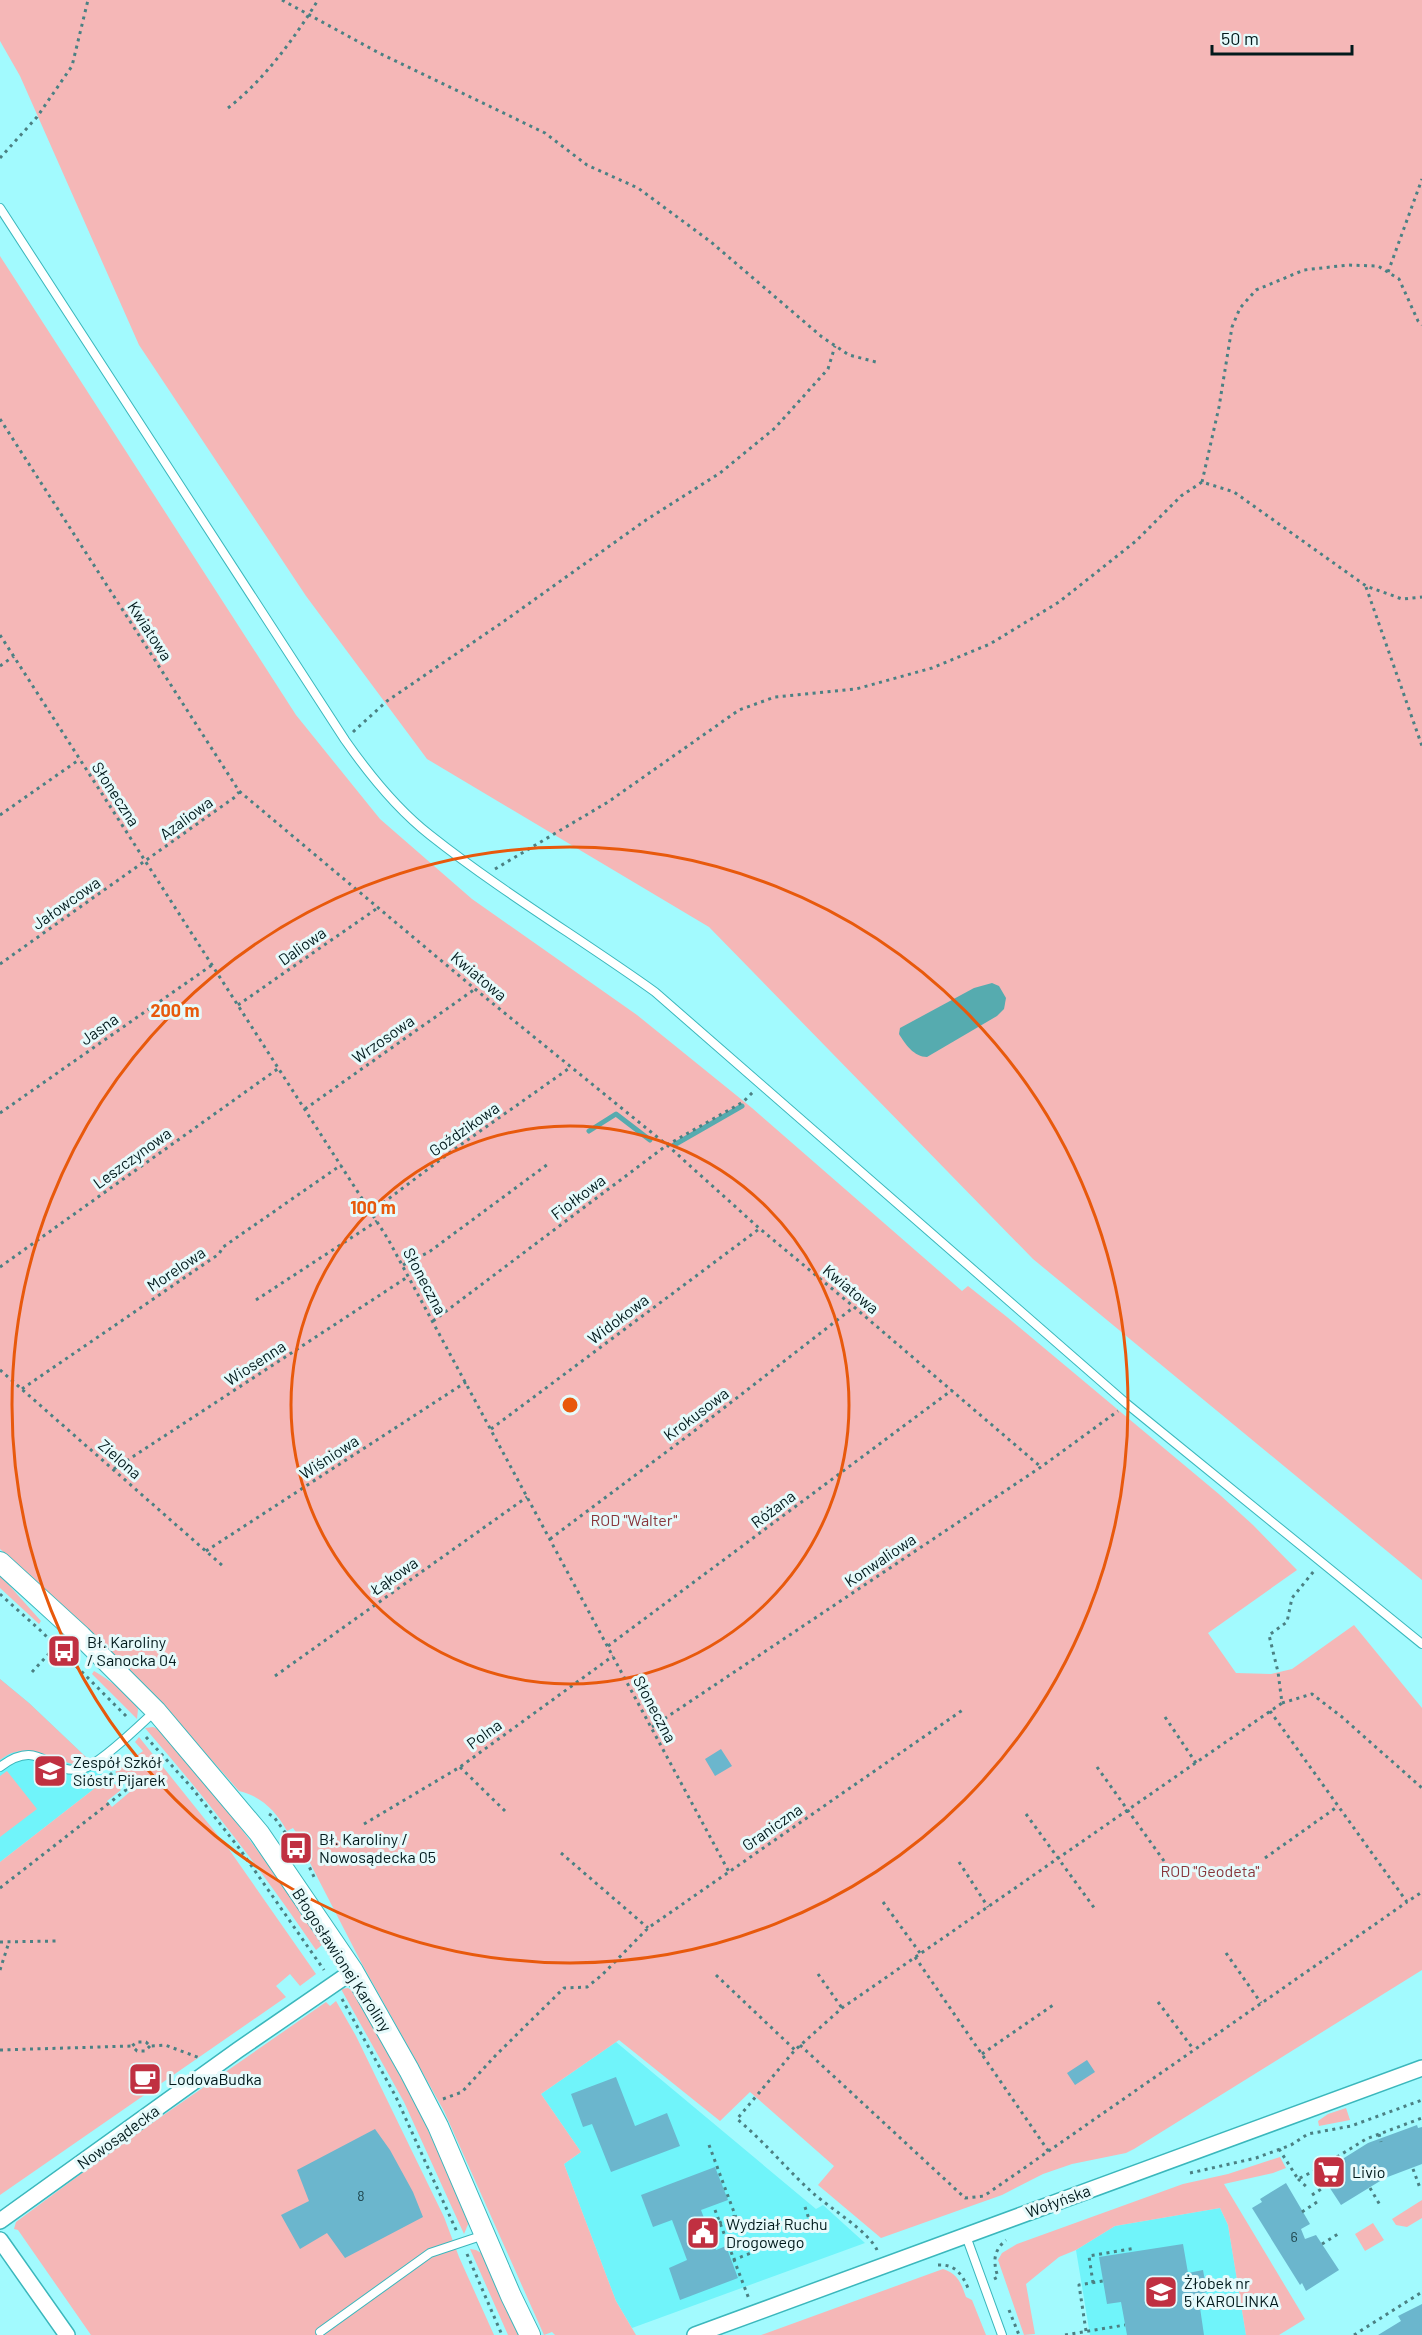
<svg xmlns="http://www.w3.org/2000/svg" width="1422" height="2335" viewBox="0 0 1422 2335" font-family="Barlow,sans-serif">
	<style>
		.built { fill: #70f4fa }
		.green { fill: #f5b7b7 }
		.water { fill: #56abaf }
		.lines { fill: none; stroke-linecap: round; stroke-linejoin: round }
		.stream { stroke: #56abaf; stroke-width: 5 }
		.building { fill: #6bb6cd }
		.service-casing { stroke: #3bb7bc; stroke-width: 10 }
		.minor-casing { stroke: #3bb7bc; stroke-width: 18 }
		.tertiary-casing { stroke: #3bb7bc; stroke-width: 22 }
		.path { stroke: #4b8083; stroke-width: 3; stroke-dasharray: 3 4.5; stroke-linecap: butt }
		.service { stroke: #fff; stroke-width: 8 }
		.minor { stroke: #fff; stroke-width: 15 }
		.tertiary { stroke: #fff; stroke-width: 20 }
		.ring { fill: none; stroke: #e8590c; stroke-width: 3 }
		.labels { text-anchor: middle; stroke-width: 6; stroke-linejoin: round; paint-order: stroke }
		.number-label { font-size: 14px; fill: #1c4148 }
		.street-label { font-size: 16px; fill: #021a1c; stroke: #e6fafb }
		.park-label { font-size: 16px; fill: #88363b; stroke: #e6fafb }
		.poi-label { font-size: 16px; fill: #021a1c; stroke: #e6fafb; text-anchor: start }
		.centre { fill: #e8590c; stroke: #e6fafb; stroke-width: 3 }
		.ring-label { font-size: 18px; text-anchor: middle; font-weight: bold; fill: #e8590c; stroke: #e6fafb; stroke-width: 6; stroke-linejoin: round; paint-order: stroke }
	</style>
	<rect width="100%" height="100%" fill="#a2fafe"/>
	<path class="built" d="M0,1679l29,24 79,75 -108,84z
		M616,2042l200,167 7,-4 42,38 -233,85 -16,-27 -52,-137 17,-12 -40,-58z
		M1220,2208l8,17 18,110h-156l-14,-85 39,-24z"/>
	<path class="green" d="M0,0h1422v1580l-389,-321 -324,-332 -282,-168 -121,-163 -167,-251 -119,-269 -20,-35z
		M0,256l296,459 84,104 92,80 165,116 115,93 210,183 6,-5 39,31 213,178 33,30 44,45 -89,63 28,40 35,1 21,-5 62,-44 68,83v262l-288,179 -8,4 -54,11 -29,10 -41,21 -121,43 -63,-53 16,-19 -84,-74 -30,29 -101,-81 -78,54 40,58 -17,12 52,137 20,34h-81l-3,-3 -8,3 -100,-224 -82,-147 -53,-103 -9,-12 5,-4 -12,-17 -6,3c-11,-20 -26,-35 -48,-40 -75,-86 -153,-167 -239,-242z
		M0,1575l41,46 -2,3 -39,-36z
		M94,1671c18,11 33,21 44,38l-1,10 -45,-45z
		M0,1679l29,24 58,55 -15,6c-26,-8 -48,-23 -72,-4z
		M153,1727c14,5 25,25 35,36 49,57 93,118 135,181l-7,6c-53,-78 -109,-151 -171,-222z
		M139,1737l89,111 88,126 -16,12 -10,-12 -14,12 10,11 -286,198v-333l108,-84 13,12 -14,11 5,6 19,-16 -5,-10 -11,-9 28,-21 -8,-9z
		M7,1771l30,38 -37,28v-61z
		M348,1988l5,3 67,121 49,110 -5,12 -60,-132 -63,-113z
		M336,2001l20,35 88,181 15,40 35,78h-403l-73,-105 -4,-1 2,-7 93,-69 217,-151 4,4z
		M1346,2108l4,12 -31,6 -1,-5 10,-7z
		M1280,2157l6,11 -13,5 -49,11 81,135 -26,16h-33l-18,-110 -8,-17 -105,18 -39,24 -17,7 -33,27 9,50 -11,1 -26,-75 4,-7 15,-9 166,-60 45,-10z
		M1422,2200v18l-15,9 -11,-2 -4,-6z
		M1373,2223l11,17 -19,11 -10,-17z
		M470,2249l6,1 7,4 36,81h-11z
		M943,2269c15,5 18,14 23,28l6,3 14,35h-225z"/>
	<path class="water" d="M992,983l7,3 7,12 -2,11 -7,7 -70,41c-13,0 -22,-13 -28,-23l1,-6 74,-40z"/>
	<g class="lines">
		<path class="stream" d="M589,1131l27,-17 34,26
			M674,1145l68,-39"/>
	</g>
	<path class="building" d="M721,1749l11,17 -17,10 -10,-17z
		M1087,2060l8,12 -20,13 -8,-12z
		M616,2077l19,49 32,-13 13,33 -69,26 -19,-48 -9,3 -12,-33z
		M1417,2125l1,3 4,-1v37l-37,14 -44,27 -21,-32 48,-30z
		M375,2129l15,21 23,42 10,25 -78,41 -18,-25 -27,16 -19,-34 28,-14 -12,-31z
		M715,2167l13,33 -27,10 15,40 10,-4 12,32 -58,22 -11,-32 18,-8 -15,-40 -19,7 -12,-32z
		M1286,2183l24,41 -9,5 4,10 11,-4 23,35 -33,21 -4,-8 -2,2 -48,-77 10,-6 -2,-3z
		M1183,2244l5,29 15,-3 4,22 -9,2 6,41h-77l-6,-33 -14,2 -8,-47z
		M1422,2304v31h-44l23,-14 -3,-5z"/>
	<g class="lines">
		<defs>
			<path id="service" d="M0,208l345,532c23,33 53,70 85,95 72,57 151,104 225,157l472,412 295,240
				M0,1767c41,-31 47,9 82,2 17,-4 58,-44 72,-57
				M966,2236l36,99
				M320,2332l110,-79 54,-18"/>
			<path id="minor" d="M0,2221l238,-171 115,-79
				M0,2240l67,95
				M695,2335l727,-267"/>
			<path id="tertiary" d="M0,1562l81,74 75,75 103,122 94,138 56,99 29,56 73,170 19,39"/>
		</defs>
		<use href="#service" class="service-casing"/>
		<use href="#minor" class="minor-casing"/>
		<use href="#tertiary" class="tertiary-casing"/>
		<path class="path" d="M282,0l97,53 166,80 42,32 51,23 73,54 111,95 27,18 27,7
			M228,108c36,-28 66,-69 90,-108
			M0,158l37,-41 35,-51 16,-66
			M1388,272l34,-93
			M0,419l239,372 236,198 192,156 92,83 95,79 187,160
			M1202,482l17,-75 13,-80 8,-19 16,-18 48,-20 44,-5 30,1 21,13 19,42 4,4
			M1366,587l56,159
			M0,635l388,604 341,633
			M0,666l14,-10
			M353,732l34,-31 116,-79 143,-102 74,-47 55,-45 53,-59 7,-23
			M0,815l80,-56
			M495,869l113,-67 131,-92 36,-13 81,-8 76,-21 58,-24 69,-42 77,-61 45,-45 21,-14 32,10 132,94 36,13 20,-2
			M0,964l235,-167 4,-5
			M238,1005l141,-98
			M305,1109l170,-120
			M0,1113l212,-148
			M371,1212l81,-61 119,-84
			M403,1265l26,-13 119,-88
			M0,1267l279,-199
			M256,1300l121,-79
			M433,1321l234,-176 76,-43 10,-10
			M0,1370l224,197
			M22,1389l197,-135 4,-7 118,-82
			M491,1429l268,-200
			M114,1469l295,-193
			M550,1539l139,-104 165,-128
			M206,1551l260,-169
			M0,1594l40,36 89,89
			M608,1646l344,-256
			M32,1672l24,-26
			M275,1676l252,-179
			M1282,1703l30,-9 30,23 80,71
			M1270,1711l137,191 15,-10
			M1165,1717l31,46
			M652,1727l389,-260 77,-56
			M146,1737l46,51 47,60 85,122
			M460,1767l45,44
			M1097,1767l67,94
			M269,1814l5,3 34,47 7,15
			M1026,1814l69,95
			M364,1824l96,-57 153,-111
			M561,1853l87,75
			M1265,1858l72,-51
			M959,1862l29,45
			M0,1888l126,-98 -17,-18 9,-8
			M883,1902l37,51
			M0,1942l58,-1
			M1226,1953l35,50
			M915,1957l134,195
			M0,1970l9,-28
			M818,1974l24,34
			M716,1975l79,75
			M342,1999l54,98 61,135
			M1158,2002l36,48
			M800,2045l165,153 19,-2 423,-294
			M150,2046l-5,5h-8l-5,-5 5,-4h9l4,4 15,-1 35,13
			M0,2050l132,-4
			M982,2054l74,-51
			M443,2099l19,-7 34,-37 68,-67 23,-1 15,-12 46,-47 316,-219
			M1379,2134l2,8
			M709,2145l32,86 25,-10
			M1279,2149l19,30 18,-9
			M1413,2169l7,19
			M1190,2173l66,-15 35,-13 17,-11 43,-8 71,-26
			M1298,2179l10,9
			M1370,2188l10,17
			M1312,2195l14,-9 -10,-16 50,-31 56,-21
			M805,2207l9,27
			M715,2210l34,89
			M1302,2212l15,-10
			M719,2223l16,-7
			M708,2229l12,-5
			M1322,2244l16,-10
			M877,2250c-8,-18 -47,-42 -63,-56 -27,-24 -49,-52 -77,-75l58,-69 47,-42 440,-305 -4,-31 -9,-37 18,-13 5,-24 22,-27
			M467,2254l35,81
			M733,2260l41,-16
			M938,2265c17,-1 24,9 30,23l3,-1
			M994,2279l4,-2c-5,-15 -5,-26 8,-37
			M1093,2283l-4,-27 47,-8
			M1009,2310l10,25
			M1086,2331l-7,-46 24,-4
			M1065,2335l60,-10
			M1354,2335l68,-43"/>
		<use href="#service" class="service"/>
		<use href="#minor" class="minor"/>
		<use href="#tertiary" class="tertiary"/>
	</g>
	<g class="ring">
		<circle cx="570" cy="1405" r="279"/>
		<circle cx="570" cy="1405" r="558"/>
	</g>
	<defs>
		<symbol id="bus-square" viewBox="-11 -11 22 22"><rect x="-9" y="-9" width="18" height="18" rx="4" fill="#c03041" stroke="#e6fafb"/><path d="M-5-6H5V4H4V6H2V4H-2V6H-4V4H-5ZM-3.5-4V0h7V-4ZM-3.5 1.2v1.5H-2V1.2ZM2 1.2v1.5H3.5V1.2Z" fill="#fff"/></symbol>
		<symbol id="school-square" viewBox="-11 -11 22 22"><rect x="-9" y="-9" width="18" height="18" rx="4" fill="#c03041" stroke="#e6fafb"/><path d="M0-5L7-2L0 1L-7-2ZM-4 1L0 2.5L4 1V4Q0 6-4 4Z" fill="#fff"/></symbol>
		<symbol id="cafe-square" viewBox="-11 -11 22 22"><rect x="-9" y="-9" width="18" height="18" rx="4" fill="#c03041" stroke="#e6fafb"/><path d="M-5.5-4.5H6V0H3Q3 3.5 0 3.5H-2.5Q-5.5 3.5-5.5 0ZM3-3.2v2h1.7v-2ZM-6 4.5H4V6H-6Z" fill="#fff"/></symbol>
		<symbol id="supermarket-square" viewBox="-11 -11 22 22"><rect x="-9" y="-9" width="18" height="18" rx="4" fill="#c03041" stroke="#e6fafb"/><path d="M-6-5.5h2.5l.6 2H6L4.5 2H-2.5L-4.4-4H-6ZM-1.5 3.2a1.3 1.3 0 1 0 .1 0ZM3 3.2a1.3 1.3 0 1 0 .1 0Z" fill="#fff"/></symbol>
		<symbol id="civic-square" viewBox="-11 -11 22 22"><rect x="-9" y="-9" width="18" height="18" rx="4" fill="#c03041" stroke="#e6fafb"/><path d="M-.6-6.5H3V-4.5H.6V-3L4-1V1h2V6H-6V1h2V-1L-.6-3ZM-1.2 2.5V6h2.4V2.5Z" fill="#fff"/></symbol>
	</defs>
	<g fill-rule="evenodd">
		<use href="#bus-square" x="45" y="1632" width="38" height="38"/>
		<use href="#school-square" x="31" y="1752" width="38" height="38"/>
		<use href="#bus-square" x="277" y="1829" width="38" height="38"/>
		<use href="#cafe-square" x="126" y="2060" width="38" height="38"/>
		<use href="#supermarket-square" x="1310" y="2153" width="38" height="38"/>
		<use href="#civic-square" x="684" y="2214" width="38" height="38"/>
		<use href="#school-square" x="1142" y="2273" width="38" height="38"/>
	</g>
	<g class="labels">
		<g class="number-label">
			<text x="361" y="2201">8</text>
			<text x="1294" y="2242">6</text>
		</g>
		<g class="street-label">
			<text transform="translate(150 631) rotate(57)" y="6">Kwiatowa</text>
			<text transform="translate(116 794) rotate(57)" y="6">Słoneczna</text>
			<text transform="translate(186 818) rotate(-36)" y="6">Azaliowa</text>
			<text transform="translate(66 903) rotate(-35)" y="6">Jałowcowa</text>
			<text transform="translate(302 946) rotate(-35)" y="6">Daliowa</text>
			<text transform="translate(479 976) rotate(40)" y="6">Kwiatowa</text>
			<text transform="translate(99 1029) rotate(-35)" y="6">Jasna</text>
			<text transform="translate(383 1039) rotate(-35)" y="6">Wrzosowa</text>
			<text transform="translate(464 1129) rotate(-35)" y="6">Goździkowa</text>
			<text transform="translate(132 1158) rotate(-36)" y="6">Leszczynowa</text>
			<text transform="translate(578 1197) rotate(-37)" y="6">Fiołkowa</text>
			<text transform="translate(176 1269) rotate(-34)" y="6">Morelowa</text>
			<text transform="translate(425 1281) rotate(62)" y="6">Słoneczna</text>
			<text transform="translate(851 1289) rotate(40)" y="6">Kwiatowa</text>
			<text transform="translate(618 1319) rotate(-37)" y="6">Widokowa</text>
			<text transform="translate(255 1363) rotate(-33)" y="6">Wiosenna</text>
			<text transform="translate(696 1414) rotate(-37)" y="6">Krokusowa</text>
			<text transform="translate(329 1457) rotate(-33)" y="6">Wiśniowa</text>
			<text transform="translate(120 1459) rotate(41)" y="6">Zielona</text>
			<text transform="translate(773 1509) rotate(-37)" y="6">Różana</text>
			<text transform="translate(880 1560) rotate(-34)" y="6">Konwaliowa</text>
			<text transform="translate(394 1576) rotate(-35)" y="6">Łąkowa</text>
			<text transform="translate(655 1709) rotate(62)" y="6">Słoneczna</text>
			<text transform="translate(484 1734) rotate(-36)" y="6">Polna</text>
			<text transform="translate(772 1827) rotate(-35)" y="6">Graniczna</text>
			<text transform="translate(342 1960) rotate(57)" y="6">Błogosławionej Karoliny</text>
			<text transform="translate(118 2137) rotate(-36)" y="6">Nowosądecka</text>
			<text transform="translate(1058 2201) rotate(-20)" y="6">Wołyńska</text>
		</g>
		<g class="park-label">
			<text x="634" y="1526">ROD "Walter"</text>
			<text x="1210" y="1877">ROD "Geodeta"</text>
		</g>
		<g class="poi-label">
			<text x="87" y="1648">Bł. Karoliny<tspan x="87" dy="18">/ Sanocka 04</tspan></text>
			<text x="73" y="1768">Zespół Szkół<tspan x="73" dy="18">Sióstr Pijarek</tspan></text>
			<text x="319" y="1845">Bł. Karoliny /<tspan x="319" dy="18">Nowosądecka 05</tspan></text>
			<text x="168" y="2085">LodovaBudka</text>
			<text x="1352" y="2178">Livio</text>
			<text x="726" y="2230">Wydział Ruchu<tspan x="726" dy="18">Drogowego</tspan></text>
			<text x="1184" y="2289">Żłobek nr<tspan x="1184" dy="18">5 KAROLINKA</tspan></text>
		</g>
	</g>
	<circle cx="570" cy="1405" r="9" class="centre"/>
	<g class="ring-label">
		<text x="175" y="1017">200 m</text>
		<text x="373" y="1214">100 m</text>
	</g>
	<path d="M1212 45v9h140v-9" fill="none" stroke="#021a1c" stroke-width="3"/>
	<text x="1221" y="45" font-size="18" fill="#021a1c" stroke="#e6fafb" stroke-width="4.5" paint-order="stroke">50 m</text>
</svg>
